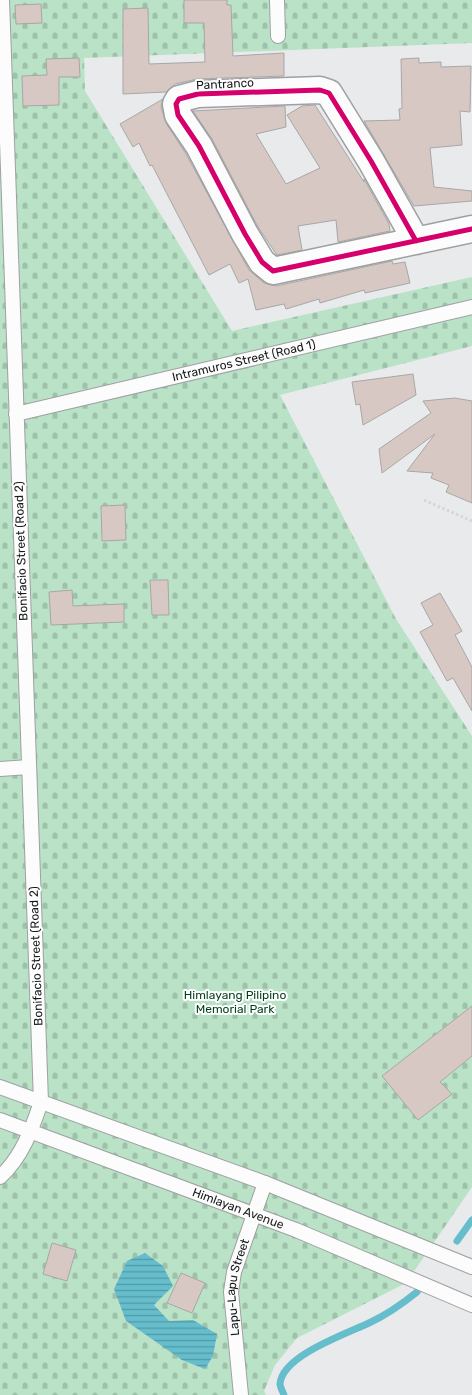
<svg xmlns="http://www.w3.org/2000/svg" width="472" height="1395" viewBox="0 0 472 1395" font-family="Rubik,sans-serif">
	<style>
		.cemetery { fill: url(#cemetery-stones) }
		.water { fill: url(#water-rules) }
		.lines { fill: none; stroke-linecap: round; stroke-linejoin: round }
		.stream { stroke: #66bdcc; stroke-width: 7 }
		.building { fill: #d8c8c4; stroke: #a7a7a7 }
		.lane-casing { stroke: #9fa0a2; stroke-width: 16 }
		.street-casing { stroke: #9fa0a2; stroke-width: 29 }
		.path { stroke: #d5d6d6; stroke-width: 3; stroke-dasharray: 2.5 2.5; stroke-linecap: butt }
		.lane { stroke: #fcfcfc; stroke-width: 14 }
		.street { stroke: #fcfcfc; stroke-width: 26 }
		.cycleway-casing { stroke: #fff; stroke-width: 8 }
		.cycleway { stroke: #d6006c; stroke-width: 5 }
		.labels { text-anchor: middle; stroke-width: 4; stroke-linejoin: round; paint-order: stroke }
		.street-label { font-size: 12px; fill: #18191a; stroke: #fff }
		.park-label { font-size: 12px; fill: #003e1d; stroke: #fff }
	</style>
	<defs>
		<pattern id="cemetery-stones" width="16" height="16" patternUnits="userSpaceOnUse" patternTransform="scale(1.25)"><rect width="16" height="16" fill="#b9e2c7"/><path d="M2 7V4a2 2 0 0 1 4 0v3zM10 15v-3a2 2 0 0 1 4 0v3z" fill="#9ec1aa"/></pattern>
		<pattern id="water-rules" width="6" height="5" patternUnits="userSpaceOnUse" patternTransform="scale(1.25)"><rect width="6" height="5" fill="#66bdcc"/><path d="M0 2.5h6" fill="none" stroke="#5399a5"/></pattern>
	</defs>
	<rect width="100%" height="100%" fill="#e8eaec"/>
	<path class="cemetery" d="M0,0h472v43l-388,15 1,33 147,240 240,-54v69l-192,49 116,224 76,117v451l-66,96 -109,55 -22,27 -11,26 2,4h-266z"/>
	<path class="water" d="M145,1253l18,13 10,20 -19,19 15,16 24,-1 24,14 -4,22 -8,13 -23,-9 -56,-39 -12,-32 13,-28z"/>
	<g class="lines">
		<path class="stream" d="M457,1241l15,-21
			M284,1395c-1,-3 -4,-8 -4,-11 2,-29 69,-51 91,-62 17,-8 31,-18 46,-30"/>
	</g>
	<path class="building" d="M184,0h43v5h4l2,51 51,-3v23l-87,3 -22,5 -9,8 -43,2v-85l25,-1 1,56 56,-2 -1,-39h-20z
		M41,4l1,19 -26,1 -1,-19z
		M79,58l1,19h-21v28l-36,1 -1,-30 25,-1 -1,-16z
		M419,58v5l22,-1v5l30,-1 -1,46 -10,-1 2,34 -32,3 4,39 38,4v10l-58,5 -50,-85 36,-1 -1,-11 3,-1 -1,-49z
		M163,99l-2,8 5,16 20,31 63,116 15,13 12,3 116,-25 1,3 12,-2 5,21 -45,10 -1,-3 -44,13 -1,-4 -33,10 -2,-5 -28,6 -8,-31 -9,4 -9,-19 -21,11 -57,-110 -2,1 -11,-23 -6,4 -13,-23z
		M315,105l49,77v-3l25,45 1,7 -52,11 -2,-22 -38,6 4,24 -25,5 -19,-28 -46,-88 -19,-28 92,-5 1,21 -30,7 30,50 34,-16 -33,-53 15,-9z
		M413,374l3,21 -53,30 -3,-21 -4,1 -4,-23z
		M455,398l17,3v102l-26,-11 3,-7 -18,-7 2,-5 -26,-2 28,-37 -53,39 -3,-24 52,-36 -8,-12z
		M125,505l1,35 -24,1 -1,-35z
		M150,580h18l1,35h-17z
		M72,590l1,16 51,-2v18l-73,3 -2,-33z
		M440,593l22,38 -7,4 17,32v44l-19,-33 -6,3 -27,-49 13,-7 -12,-22z
		M472,1006v50l-32,26 12,12 -34,26 -36,-44z
		M52,1243l24,7 -9,31 -24,-7z
		M181,1273l24,10 -13,30 -25,-10z"/>
	<g class="lines">
		<defs>
			<g id="lane">
				<path d="M277,0l1,36"/>
				<path id="s1" d="M16,414l456,-107"/>
				<path d="M0,769l29,-2"/>
				<path d="M0,1087l265,96 207,84"/>
				<path id="s2" d="M0,1120l296,110 176,75"/>
				<path d="M0,1177c22,-20 32,-48 41,-75l-39,-1102"/>
				<path id="s3" d="M241,1395l-10,-103 3,-20 31,-89"/>
			</g>
			<path id="street" d="M416,241l-45,-80 -42,-68 -9,-3 -122,4 -19,5 -3,5 2,11 21,31 46,88 17,28 11,9 199,-42"/>
		</defs>
		<use href="#lane" class="lane-casing"/>
		<use href="#street" class="street-casing"/>
		<path class="path" d="M424,500l48,21"/>
		<use href="#lane" class="lane"/>
		<use href="#street" class="street"/>
		<defs>
			<path id="cycleway" d="M416,241l-45,-80 -42,-68 -9,-3 -122,4 -19,5 -3,5 2,11 21,31 46,88 17,28 11,9 199,-42"/>
		</defs>
		<use href="#cycleway" class="cycleway-casing"/>
		<use href="#cycleway" class="cycleway"/>
	</g>
	<g class="labels">
		<g class="street-label">
			<text transform="translate(225 84) rotate(-3)" y="4">Pantranco</text>
			<text dy="4" stroke="none"><textPath href="#s1" startOffset="234">Intramuros Street (Road 1)</textPath></text>
			<text transform="translate(21 551) rotate(-92)" y="4">Bonifacio Street (Road 2)</text>
			<text transform="translate(36 956) rotate(-92)" y="4">Bonifacio Street (Road 2)</text>
			<text dy="4" stroke="none"><textPath href="#s2" startOffset="254">Himlayan Avenue</textPath></text>
			<text dy="4" stroke="none"><textPath href="#s3" startOffset="109">Lapu-Lapu Street</textPath></text>
		</g>
		<g class="park-label">
			<text x="235" y="999">Himlayang Pilipino<tspan x="235" dy="14">Memorial Park</tspan></text>
		</g>
	</g>
</svg>
